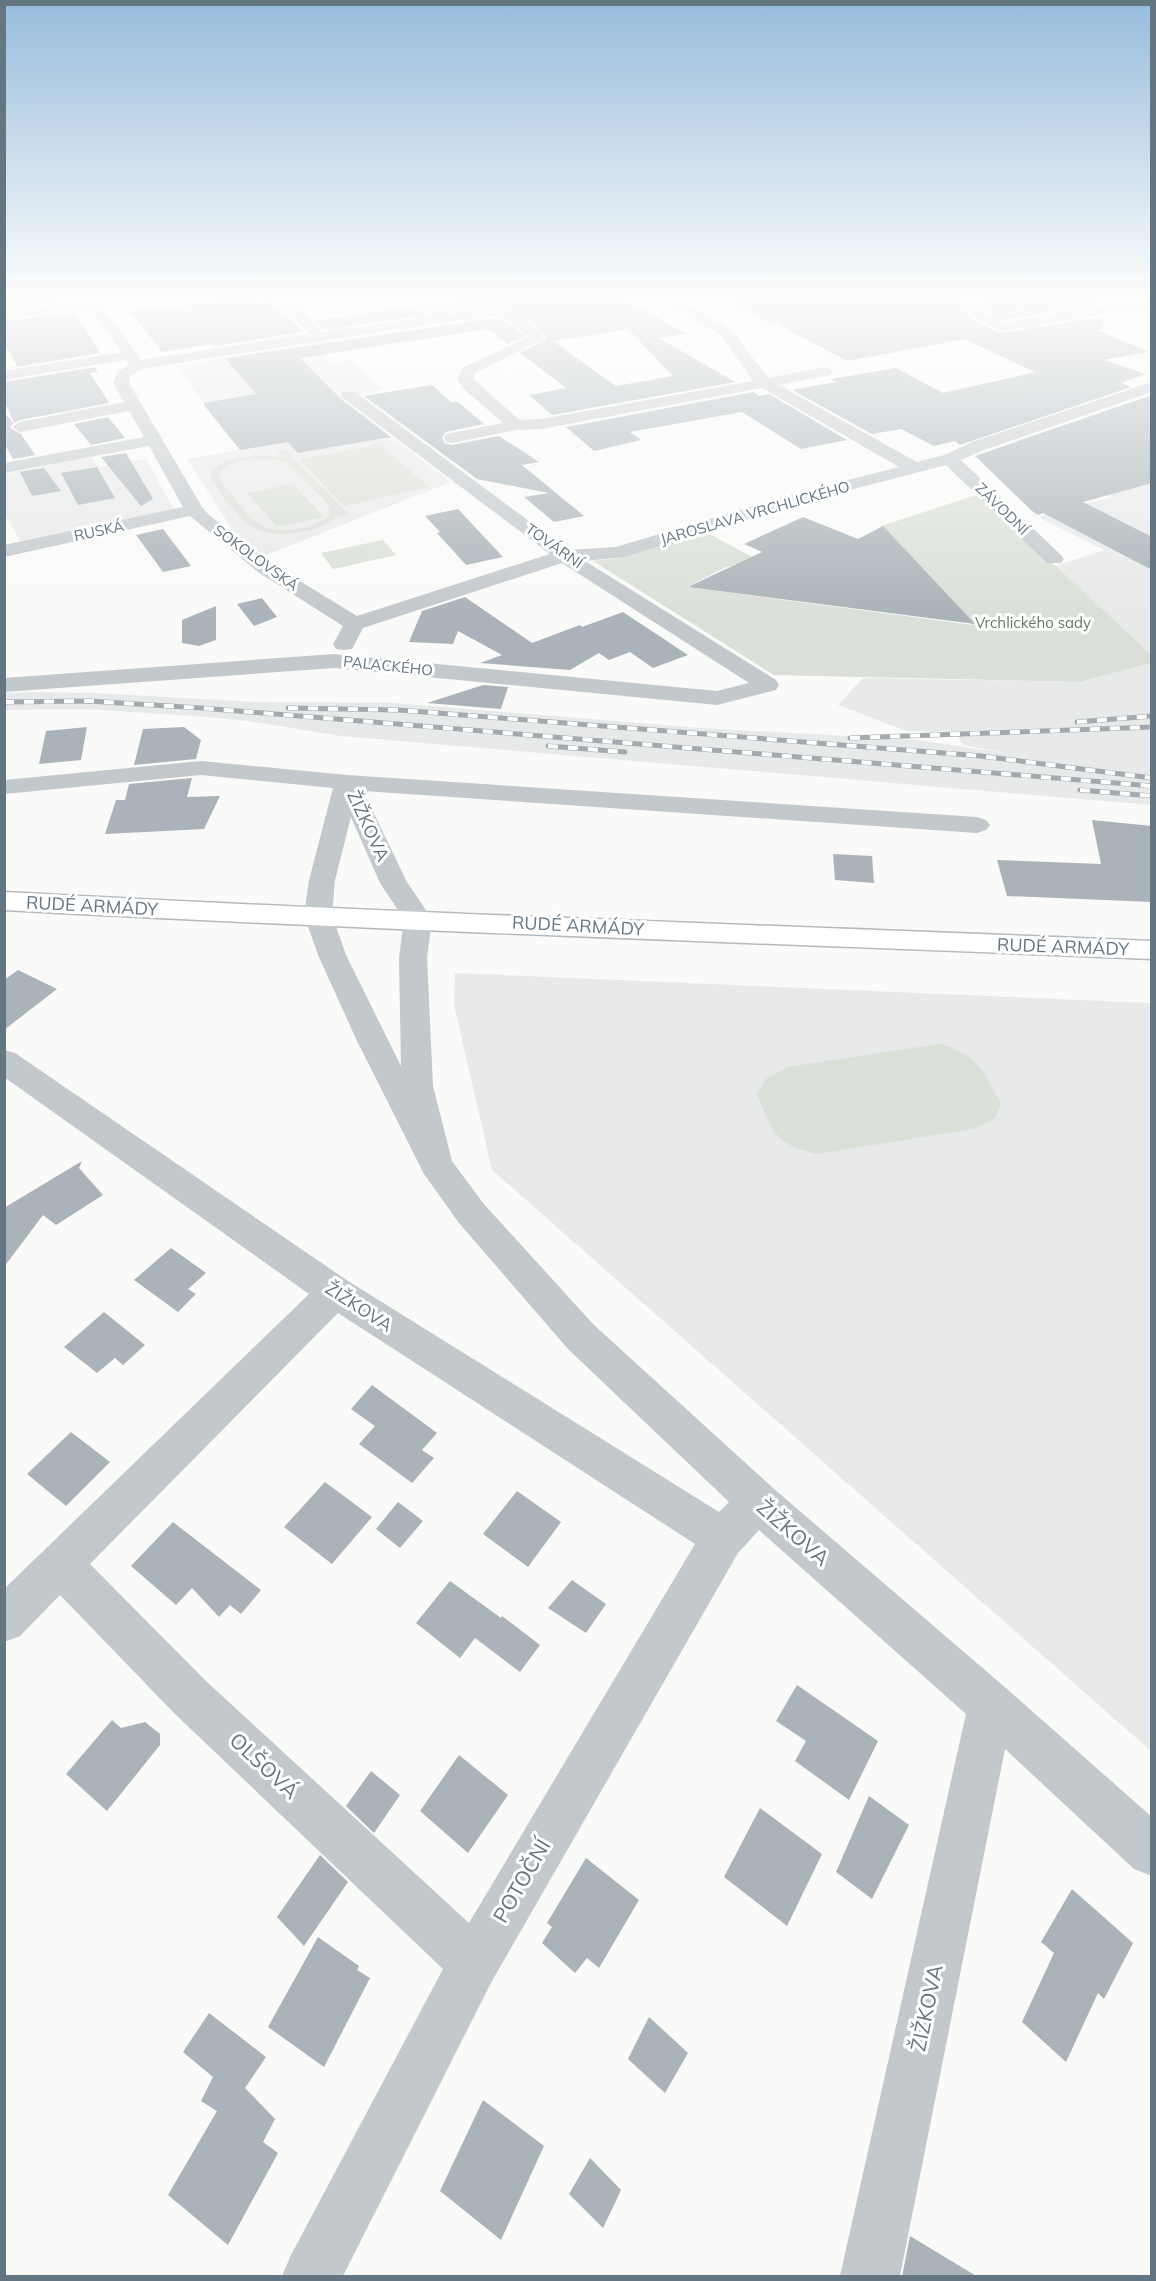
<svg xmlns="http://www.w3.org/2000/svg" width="1156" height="2281" viewBox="0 0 1156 2281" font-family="Mulish,sans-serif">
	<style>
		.built { fill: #e8e9e9 }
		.green { fill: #dadfd7; fill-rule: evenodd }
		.building { fill: #aab3b9; fill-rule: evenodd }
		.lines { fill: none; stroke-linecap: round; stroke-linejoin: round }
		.major-casing { stroke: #b5babe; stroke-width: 3 }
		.minor { fill: #c3c8cc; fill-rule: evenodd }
		.major { fill: #fff; fill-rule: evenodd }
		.rail-casing { stroke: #a2aab0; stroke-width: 5 }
		.rail { stroke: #fff; stroke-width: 4; stroke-dasharray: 10; stroke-linecap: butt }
		.labels { text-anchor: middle; stroke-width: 6; stroke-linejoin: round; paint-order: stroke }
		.far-street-label { font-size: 15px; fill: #657683; stroke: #fff }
		.far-park-label { font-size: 15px; fill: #687a64; stroke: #fff }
		.street-label { font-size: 18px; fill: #657683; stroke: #fff }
		.near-street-label { font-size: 21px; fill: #657683; stroke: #fff }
	</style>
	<rect width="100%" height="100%" fill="#fafaf8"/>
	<path class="built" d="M313,345l18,18 20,-3 34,30 -43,9 109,83 -187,74 -28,-21 -49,-76 53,-9 -64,-84z
		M1151,396v260l-95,-90 48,-16 -66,-33 74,-20 -102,-54z
		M92,456l6,11 48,-8 28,51 -151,35 -18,-30v-41z
		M1151,663v142l-810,-69 -94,-15 -52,-5 -111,-7 -79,1 -1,-17 39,-1 52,1 163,9 137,1 306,25 217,12 94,14 -49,-9 -9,-13 -48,-1 -68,-26 25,-27 217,4z
		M455,973l696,30v748l-659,-581 -38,-165z"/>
	<path class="green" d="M380,444l49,43 -85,19 -45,-46z
		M285,450l64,65 -8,2 -3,-2c-16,19 -70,26 -90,9 -15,-12 -27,-31 -38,-46 4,-23 52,-24 71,-21l-5,-6zM256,459l22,1 10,4 42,42 -2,10c-16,14 -55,20 -72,6 -14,-12 -26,-30 -37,-44 3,-16 24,-18 37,-19z
		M293,484l31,33 -47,10 -30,-34z
		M976,495l80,71 95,89v8l-71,19 -306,-7 -181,-114 26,-3 87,-26 48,26 -30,10 -37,19 286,38 -92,-99z
		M383,540l13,15 -63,14 -12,-16z
		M939,1044c41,11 41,25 62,59l-6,14 -17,11 -161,26c-44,-11 -43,-21 -60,-59l9,-16 21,-12z"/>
	<path class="building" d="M4,297h60l3,4 -63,8z
		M243,297h12l3,4 12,-2 34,33 -89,14 -2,-2 -53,8v-3l-30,-37z
		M474,297h148l64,37 -27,4 76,44 -183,33 -23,-20 37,-7 -46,-35 27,-15 -11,-13 -12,-9 -24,-8 -53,4 -13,-9zM628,329l45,47 -57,10 -63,-45z
		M724,297h230l13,11v4l6,8 28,13 101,-16 1,12 -5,1 51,22 -45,8 42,14 -25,9 10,4 -171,58 -5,-4 -21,5 -33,-17 -29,5 -80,-44 44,-8 -5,-3 65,-11 47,25 92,-21 -71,-33 -117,22 -69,-37 -6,1z
		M975,297h126v7l-97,16 -18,-10 -3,-9z
		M415,306l11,9 -102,15 -9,-9z
		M75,312l25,41 -96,16 13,-3 -13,-24v-21z
		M496,318l10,4 18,14 -16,8 -20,-15 -188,29 42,42 49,37 -93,16 -10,-11 -48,8 -36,-45v-2l52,-9 -31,-36z
		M95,367l3,5 -8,1 19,30 -89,17 -6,3 -10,-23v-18z
		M432,385l19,17h7l26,22 -38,8 -4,5 2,6 8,2 47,-9 40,26 -17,3 62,51 -30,6 -30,-25 25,-4 -72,-14 -113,-83z
		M753,392l7,4 9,-2 78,46 -46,9 -59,-37 -112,20 11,8 -47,11 -28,-24z
		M1152,395v88l-69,19 69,35v33l-109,-57 -5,2 -6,-4 -57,-55z
		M7,415l6,8 -3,5 11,6 14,21 -22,4 -9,-16v-27z
		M108,417l17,21 -34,7 -17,-21z
		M126,453l27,46 -12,7 -40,-49z
		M97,467l18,31 -37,7 -17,-32z
		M44,468l17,23 -29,5 -12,-24z
		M458,509l45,48 -37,8 -29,-32 3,-1 -15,-16z
		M803,517l55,22 25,-13 92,98 -287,-37 74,-35 -18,-8z
		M163,529l28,37 -28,6 -27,-37z
		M465,597l67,46 48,-18 2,2 41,-15 65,43 -35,13 -23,-16 -21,8 -10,-7 -29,17 -90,-7 22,-8 -44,-24 -5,13 -44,-2 13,-31z
		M262,598l15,19 -23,9 -17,-22z
		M216,606v34l-17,6 -17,-3v-23z
		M483,685l25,2 -7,22 -74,-6z
		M87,727l-6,33 -42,4 7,-33z
		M184,727l17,13 -5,19 -62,6 9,-36z
		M192,778l-5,19 33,-1 -16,33 -99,5 11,-34h9l4,-16z
		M1092,820l60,6v76l-145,-6 -10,-36 104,4z
		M833,854l39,2 2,27 -39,-3z
		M18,970l39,19 -53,41v-50z
		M82,1161l-3,7 24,27 -47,30 -13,-10 -39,52v-59z
		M171,1248l35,25 -18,16 8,5 -18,18 -44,-32z
		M104,1312l41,33 -22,20 -8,-7 -18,15 -33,-26z
		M372,1385l65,48 -15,17 12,8 -22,25 -53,-39 16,-18 -24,-17z
		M71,1432l39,30 -44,44 -39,-32z
		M325,1482l47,35 -40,47 -48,-37z
		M517,1491l44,31 -33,45 -45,-33z
		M398,1502l25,19 -23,27 -24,-19z
		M173,1522l88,68 -20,24 -11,-9 -11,12 -27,-29 -16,17 -45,-39z
		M572,1580l34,24 -20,29 -38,-25z
		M450,1581l51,37 1,-2 38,29 -20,27 -45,-34 -15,20 -44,-35z
		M797,1685l81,56 -29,59 -54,-39 11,-20 -30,-20z
		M112,1720l9,8 24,-6 15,12v11l-53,66 -41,-37z
		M459,1755l49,40 -40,58 -48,-42z
		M371,1771l29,24 -26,38 -28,-27z
		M869,1796l40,29 -37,74 -36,-27z
		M760,1808l62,46 -35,72 -63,-49z
		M320,1855l28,27 -44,64 -27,-29z
		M586,1858l53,42 -40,68 -12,-10 -12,15 -33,-30 10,-16 -5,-4z
		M1072,1889l61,54 -29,56 -6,-6 -32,69 -44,-40 32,-69 -13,-11z
		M318,1937l41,29 -2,4 13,8 -46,89 -56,-40z
		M209,2013l57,44 -21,31 30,31 -12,23 15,11 -50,92 -60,-50 49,-84 -16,-10 12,-24 -30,-25z
		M649,2017l39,36 -23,40 -37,-34z
		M483,2100l61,46 -43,94 -61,-49z
		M590,2158l31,32 -18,38 -34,-34z
		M910,2236l68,41h-76z"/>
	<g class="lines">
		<defs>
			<path id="major" d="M4,892c383,21 765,33 1148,49v18c-383,-16 -765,-28 -1148,-49z"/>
		</defs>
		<use href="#major" class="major-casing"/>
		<path class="minor" d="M84,297h12l2,2 53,-2 -6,4 -42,5 38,54 168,-26 -33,-33 -1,-4h12l36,35 108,-16 -23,-19h14l24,17c41,-5 70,-13 99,24l-70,35 -2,6 47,41 21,-1 212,-38 -31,-45 -64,-39h16l58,33 36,48 57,-11 5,2 3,3 -3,3 -51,10 138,77 27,-7 28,-13 180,-60v10l-168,58 -23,10 100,95 3,4 -3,4h-14l-101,-98 -134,35 -188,57 -39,4 191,119 3,5 -3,5 -59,15 -383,-37 -330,24v-14l330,-24 383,37 32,-8 -187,-120 -199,65 -11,21 -8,1 -8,-1 -3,-5 10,-18 -85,-54 -68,-56 -186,41v-12l179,-38 -34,-61 -145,27v-10l140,-26 -15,-26 -109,21 -8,-5 8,-5 104,-20 -11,-19 5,-11 11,-8 -3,-4 -122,20v-9l117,-19 -30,-44 -87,11v-8l82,-10zM496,316l11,4 21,17 -64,30 -7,12 7,10 39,34 -57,11 -2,4 2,4 6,1 64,-13 25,-1 221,-41 137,79 -99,25 -184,55 -48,3 -213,-158h-12l-2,3 2,3 207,156 -193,62 -85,-52 -63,-49 -7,-8 -73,-124 1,-6 11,-8 302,-47z
			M956,297h15l11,6 2,9 20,10 148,-24v8l-150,25 -28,-13 -5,-7 1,-4z
			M201,761l146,14 630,42 9,3 4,5 -4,5 -9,3 -614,-42 44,91 25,37 -5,39 6,128 19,75 31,42 111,122 179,163 234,201 145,128v59l-18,-7 -129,-120 -105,527h-60l126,-562 -207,-184 -21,23 -246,428 -149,295h-61l9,-21 152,-286 -269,-256 -114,-118 -40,41 -16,6v-53l305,-295 -305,-217v-27l11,3 333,228 371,231 10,-10 -161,-153 -109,-126 -35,-49 -67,-133 -39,-86 -14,-40 5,-35 24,-92 -132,-13 -197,19v-14zM351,817l29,66 24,36 -5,39 2,108 -55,-111 -14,-40 3,-35zM338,1313l357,231 -226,379 -263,-242 -116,-117z"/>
		<use href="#major" class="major"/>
		<defs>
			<path id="rail" d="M4,702l85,-1 112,7 951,78
				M288,708l111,2 582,46 171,22
				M1077,722l75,-6
				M850,738l302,-11
				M548,746l77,6
				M1080,790l72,6"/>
		</defs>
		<use href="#rail" class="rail-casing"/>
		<use href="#rail" class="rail"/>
	</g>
	<linearGradient id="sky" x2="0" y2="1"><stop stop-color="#96bcdc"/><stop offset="0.48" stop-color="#fdfdfc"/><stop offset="1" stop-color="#fdfdfc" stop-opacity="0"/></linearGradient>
	<rect width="1156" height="616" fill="url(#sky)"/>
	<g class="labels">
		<g class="far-street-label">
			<text transform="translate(1002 509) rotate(44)" y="5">ZÁVODNÍ</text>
			<text transform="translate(755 513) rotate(-16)" y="5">JAROSLAVA VRCHLICKÉHO</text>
			<text transform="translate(99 531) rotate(-12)" y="5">RUSKÁ</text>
			<text transform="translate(554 546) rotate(35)" y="5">TOVÁRNÍ</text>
			<text transform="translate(256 558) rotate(36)" y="5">SOKOLOVSKÁ</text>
			<text transform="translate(388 666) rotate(6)" y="5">PALACKÉHO</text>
		</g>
		<g class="far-park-label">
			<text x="1033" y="628">Vrchlického sady</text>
		</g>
		<g class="street-label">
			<text transform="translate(368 826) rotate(65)" y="6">ŽIŽKOVA</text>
			<text transform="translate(92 906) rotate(3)" y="6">RUDÉ ARMÁDY</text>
			<text transform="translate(578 926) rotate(3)" y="6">RUDÉ ARMÁDY</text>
			<text transform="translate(1063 947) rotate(2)" y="6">RUDÉ ARMÁDY</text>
			<text transform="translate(359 1307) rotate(33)" y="6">ŽIŽKOVA</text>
		</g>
		<g class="near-street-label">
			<text transform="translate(793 1533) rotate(41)" y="7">ŽIŽKOVA</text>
			<text transform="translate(264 1766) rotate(43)" y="7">OLŠOVÁ</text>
			<text transform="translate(522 1881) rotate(-60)" y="7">POTOČNÍ</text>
			<text transform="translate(927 2008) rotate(-78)" y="7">ŽIŽKOVA</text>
		</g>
	</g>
	<rect width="1156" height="2281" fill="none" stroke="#657683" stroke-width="12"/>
</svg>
